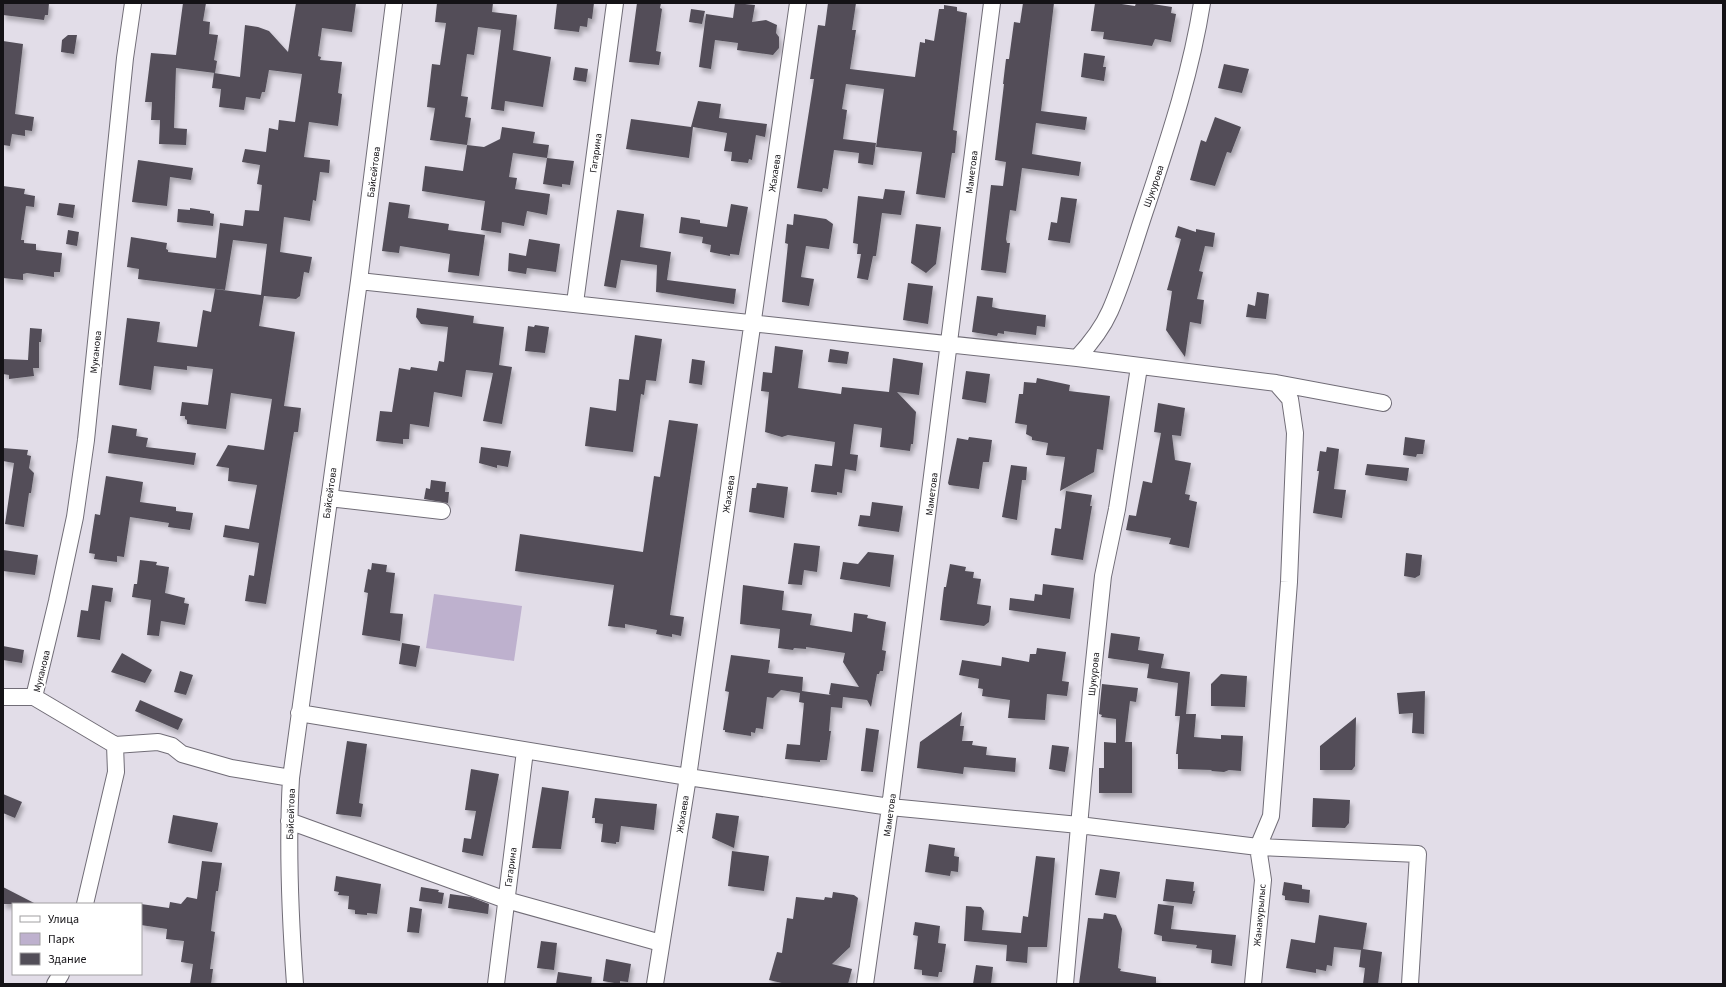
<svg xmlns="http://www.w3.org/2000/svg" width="1726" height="987" viewBox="0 0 1726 987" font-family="'Source Sans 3',sans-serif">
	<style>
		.green { fill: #beb1ce }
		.building { fill: #524e58; filter: url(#shadow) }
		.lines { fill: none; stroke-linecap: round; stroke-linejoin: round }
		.minor-casing { stroke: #716d77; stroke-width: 18 }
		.minor { stroke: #fff; stroke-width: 16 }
		.labels { text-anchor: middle; stroke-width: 4; stroke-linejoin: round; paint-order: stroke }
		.street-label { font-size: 10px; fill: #141216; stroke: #fff }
	</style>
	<defs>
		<filter id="shadow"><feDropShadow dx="2.5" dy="4.5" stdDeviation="2" flood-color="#0004"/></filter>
	</defs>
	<rect width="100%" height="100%" fill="#e2dde8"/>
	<path class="green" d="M434,594l88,12 -8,55 -88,-13z"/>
	<path class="building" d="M3,3h46l-1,12h-3l-1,5 -41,-5z
		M183,3h23l-3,18 7,1 -1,12 9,1 -4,25 3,1 -2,12 -39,-5 -2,60 13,1 -1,16 -27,-1 1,-24h-9l1,-18h-7l6,-49 25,2z
		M296,3h60l-4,29 -30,-4 -4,28 3,1 -1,3 22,2 -4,31 4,1 -4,32 -29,-4 -5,35 26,3 -1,13 -9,-1 -4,29 -3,-1 -3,21 -26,-4 -4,35 32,5 -3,16 -5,-1 -4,24 -4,3 -32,-3 -5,30 36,6 -11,74 17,2 -3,24h-4l-28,172 -21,-3 4,-26 5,1 5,-33 -36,-6 2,-12 24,4 8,-44 -29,-4 1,-13 -13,-2 12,-21 36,5 8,-51 -41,-6 -5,36 -39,-5v-4l-2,-1v-3h-5l2,-14 26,3 5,-36 -26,-3v4l-33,-4 -3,24 -32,-5 8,-67 33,4 -3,20 40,5 6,-37 8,2 4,-23 46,6 6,-51 -34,-4 -8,50 -87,-11 1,-10 -12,-2 4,-30 36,6 -1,6 2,1v2l48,6 4,-35 23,3 2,-16 14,1 3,-26 -5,-1 3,-19 -18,-3 3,-13 21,3 3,-24 9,2 1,-10 16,2 7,-48 -33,-4 -4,22h-3l-2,7 -14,-2 -2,13 -25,-3 2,-18 -9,-1 2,-15 26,4 5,-52 13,2 11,4 19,21z
		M437,3h56l-1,9 25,3 -4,35 38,7 -8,50 -38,-6 -1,10 -13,-2 10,-79 -23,-3 -4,28 -7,-1 -6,42 7,1 -3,20 6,1 -4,27 17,2 16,-8 2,-12 33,5 -2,11 16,2 -2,13 27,3 -4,24 -8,-1v3l-19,-3 4,-26 -34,-5 -4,24 8,1 -2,11 35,5 -3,21 -20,-4 -3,15 -22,-4 -1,11 -20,-3 4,-29 -63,-10 3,-25 38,5 4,-26 -37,-5 5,-32 -8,-1 5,-43 8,1 6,-42 -11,-1z
		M557,3h37l-2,16 -4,-1 -1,9 -7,-1 -1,6 -25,-3z
		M637,3h24l-1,5 2,1 -6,42 5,1 -2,13 -30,-3z
		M735,3l20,2 -3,17 14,-2 11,5 -1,8 3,4v11l-6,7 -36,-5 1,-7 -23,-3 -4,29 -12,-2 7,-53 27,4z
		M828,3h28l-4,27h4l-6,39 65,8 5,-35 5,1v-4l9,2 5,-32h5v-4l13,2v4l10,2 -14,117 4,1 -2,22h-3l-7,45 -29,-4 6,-42 -46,-5 8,-58 -38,-5 -4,25 5,1 -4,29 33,4 -3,22 -15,-2 1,-10 -25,-3 -6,39 -5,-1 -1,4 -25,-4 17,-109h-4l8,-54 7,1z
		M1023,3h31l-13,108 46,6 -2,13 -49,-7 -4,31 49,8 -2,14 -57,-8 -6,43 -6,-1 -4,29 1,4h3l-4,30 -25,-3 10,-85 12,1 3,-24 -11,-2 9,-76h-1l3,-25h3l5,-37 6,1z
		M1095,3h20l20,3 1,-3h10l26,4 -1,6 5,1 -5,28 -16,-3 -3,7 -49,-7 1,-7 -13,-1z
		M691,9l14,2 -3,13 -13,-2z
		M68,35h9l-3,19 -13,-2 1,-12z
		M3,41l20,3 -8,70 19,3 -2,14 -7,-1v6l-13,-2 -2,12 -7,-1z
		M1084,53l21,3 -2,11h3l-2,14 -23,-4z
		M1224,64l25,5 -7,24 -24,-5z
		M575,67l13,2 -2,13 -13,-2z
		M698,101l23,3 -2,14 48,6 -2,13 -9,-2 -4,25 -3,-1 -1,4 -17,-2 1,-9 -8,-1 3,-18 -34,-6 -4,31 -63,-9 5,-30 60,8z
		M1215,117l26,10 -10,26 -4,-1 -12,34 -25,-6 11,-40 5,2z
		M138,160l55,8 -2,12 -21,-3 -3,29 -35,-4z
		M3,186l22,3 -1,5 11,2 -1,11 -8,-1 -5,34h3v3l12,1v6l26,3 -2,19h-6v5l-27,-4 -4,1v6l-20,-2z
		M885,189l20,2 -4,24 -19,-2 -6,43h-3l-5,24 -11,-2 4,-24h-4l1,-10 -5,-1 5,-47 25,3z
		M1061,197l16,2 -7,44 -22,-3 3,-18 6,1z
		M389,202l21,3 -2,13 41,6 -1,6 37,5 -6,41 -31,-4 2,-18 -50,-8 -1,7 -17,-2z
		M59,203l16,2 -2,13 -16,-3z
		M731,204l17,3 -9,48 -9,-1v2l-20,-4 1,-7 -9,-2 1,-6 -24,-4 2,-16 19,3v3l27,4z
		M190,208l20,3v2l4,1 -1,12 -36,-4 1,-13 12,1z
		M617,210l27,4 -4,33 31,5 -4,28 69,9 -2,15 -78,-12 1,-27 -36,-5 -5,28 -12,-2z
		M794,214l32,5 7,5 -4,25 -23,-3 -5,31 13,2 -5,27 -27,-4 6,-58 -3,-1 2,-19 6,1z
		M916,224l25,3 -5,37 -10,9 -15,-10z
		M1178,226l18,6v-3l19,4 -2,14 -8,-1 -6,25 4,1 -6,27 7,1 -3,24 -11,-2 -5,35 -19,-27 6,-39 -5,-1 14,-51 -6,-2z
		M68,230l11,2 -2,14 -11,-2z
		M529,239l31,5 -4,28 -29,-4 -1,6 -18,-3 1,-18 17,3z
		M908,283l25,3 -5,38 -25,-4z
		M1257,292l12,2 -3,25 -20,-2 2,-13 7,2z
		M977,296l16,2 -1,9 8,2 46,6 -1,12 -8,-1 -1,9 -32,-4v3l-6,-1 -1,3 -25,-4z
		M417,308l57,8 -1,7 31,4 -5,38 13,2 -10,57 -19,-3 10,-48 -27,-3 -4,27 -28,-5 -5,35 -19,-3 -1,15h-6v5l-27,-3 4,-30 12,1 7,-44 11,2 1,-3 26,4 2,-10 5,1 4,-35 -27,-3 -5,-7z
		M535,325l14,2 -4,26 -20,-2 3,-25 6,1z
		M30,328l12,1 -1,13h-2v26h-6l1,8 -25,3v-4l-6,-1v-15l25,1z
		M635,335l27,4 -6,42 -10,-1 -2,15 -3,-1 -8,58 -48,-6 5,-39 26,4 3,-32 10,1z
		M775,346l28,4 -5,38 43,6 1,-7 47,5 4,-34 30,5 -4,32 -22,-3 19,20 -3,32h-2l-1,7 -30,-4 2,-19 -28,-4 -4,30 8,1 -2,16 -11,-2 -3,24 -5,-1v3l-26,-3 4,-28 17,2 3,-24 -47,-7 -6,2 -17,-5 4,-40 -8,-1 2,-19 9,1z
		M830,349l19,3 -2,12 -19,-2z
		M692,359l13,2 -3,24 -13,-2z
		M966,371l24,3 -4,29 -24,-4z
		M1037,378l33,7 -1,6 41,5 -7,54 -6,-1 -3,23 -34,19 5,-34 -19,-2 2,-12 -16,-3v-3l-6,-3 1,-9 -12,-2 4,-29h4l1,-12 12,1z
		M1158,403l27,5 -4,28 -9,-1 3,25 16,3 -6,31 5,1 -1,5 8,2 -8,46 -20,-4 2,-6 -45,-8 3,-15 7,1 7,-35 9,2 9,-50 -7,-1z
		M669,420l29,4 -28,191 14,2 -3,19 -9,-2v3l-16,-3 1,-4 -32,-6v4l-17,-2 6,-41 -99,-14 5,-37 123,18 11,-76 6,1z
		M112,425l25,4 -1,7 12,2 -2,9 50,6 -2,12 -86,-12z
		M969,437l23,3 -3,22h-6l-4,27 -30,-4 -1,-2 9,-45 11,2z
		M1405,437l20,3 -2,14h-6l-1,3 -13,-2z
		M481,447l30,4 -3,16 -11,-2v3l-18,-5z
		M1327,447l12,2 -5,40 12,1 -4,28 -29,-5 6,-42h-2l3,-20 6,1z
		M3,448l25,2 -1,5 4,1 -2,12 5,5 -3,20h-2l-5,34 -19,-3 9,-61 -11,-2z
		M1367,464l42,4 -2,13 -42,-6z
		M1011,465l16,2 -1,13h-4l-5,40 -15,-3z
		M106,476l37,6 -3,20 36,5v4l17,2 -3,17 -22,-3 1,-4 -39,-6 -6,40 -7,-1v6l-23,-3 1,-5 -6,-1 6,-39 5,1z
		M431,480l15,2 -1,10h4l-1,11 -24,-4 2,-11 4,1z
		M757,483l31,4 -4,31 -35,-6 3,-24h4z
		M1066,491l26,4 -2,11h2l-9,54 -32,-5 4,-27 6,1z
		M872,502l31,4 -4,26 -41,-6 2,-11 10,1z
		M794,543l26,3 -3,26 -13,-2 -2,15 -14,-1z
		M3,550l35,5 -3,20 -32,-4z
		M868,552l26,3 -4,32 -50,-8 3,-17 15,2z
		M1406,553l16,2 -2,20 -5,3 -11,-2z
		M140,560l17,2 -1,3 13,2 -4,26 20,5 -1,5 5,1 -4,21 -24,-4 -2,15 -12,-1 4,-35 -19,-3 2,-13h3z
		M372,563l15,2 -1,7 9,1 -5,40 13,1 -3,27 -38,-6 6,-42 -4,-1 4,-23 3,1z
		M950,564l16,3 -1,4 9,1 -1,6 8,1 -4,25 14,2 -2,16 -5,4 -44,-6 4,-33h2z
		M1043,584l31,4 -4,31 -61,-9 1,-12 24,3 1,-7 7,1z
		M92,585l21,3 -2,14 -6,-1 -5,39 -23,-3 4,-27 7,1z
		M743,585l41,6 -2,19 30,4 -2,11 42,7 2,-19 14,2 -1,3 19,4 -4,28 4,1 -3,20h-3l-1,3h-2l-6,33 -4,-7 -24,-3 -1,11 -11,-1 -2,24h2l-4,29h-7v2l-35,-3 2,-15 13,1 4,-42 -5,-1 1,-9 -19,-3 -8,8 -6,-1 -4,32 -7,-1 -1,5 -4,-1v4l-26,-4v-2h-2l6,-38 -4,-1 6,-36 39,5 -2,13 35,4 -1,14 29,4 -2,-1 2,-11 28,4 -16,-25 2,-9 -39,-6v2l-12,-1 -1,2 -15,-2 2,-19 -40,-5z
		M1111,633l29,4 -2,13 26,4 -3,14 29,4 -4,42h10l-2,23 27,2v-4l22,1 -2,35 -12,-1 -5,2 -13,-1 1,-1 -34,-1v-15h-2l4,-38h-5l3,-33 -31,-5 2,-14 -41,-6z
		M402,643l18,3 -4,21 -17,-3z
		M3,646l21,4 -2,13 -19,-3z
		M1037,648l29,4 -4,29 7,1 -2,14 -20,-2 -2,26 -37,-2 2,-18 -28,-4 1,-7 -5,-1 1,-9 -20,-4 3,-15 39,6 1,-9 27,5 1,-8h6z
		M122,653l30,17 -7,13 -34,-11z
		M180,671l13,4 -7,20 -12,-3z
		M1221,674l26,2 -2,31 -34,-1v-22z
		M1102,684l36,4 -2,14 -6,-1 -5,41h7v51h-33v-25h5v-26l12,1v-24l-15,-2 1,-2 -3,-1z
		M1425,691l-1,43 -12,-1 1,-20 -14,1 -2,-21z
		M140,700l43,19 -5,11 -43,-19z
		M962,712l-2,14h4l-2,15h11l-1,4 15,2 -1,8 30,3 -1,14 -51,-5 -1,7 -46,-6 3,-26z
		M1356,717l-1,49 -3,4h-32v-24z
		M866,728l13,2 -6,42 -12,-1z
		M347,741l20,3 -8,59 4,1 -2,13 -25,-3z
		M1052,745l17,2 -4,25 -16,-3z
		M471,769l28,5 -16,82 -21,-4 2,-14 7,1 5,-28 -11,-1z
		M542,787l27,4 -8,58 -29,-1z
		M3,794l19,8 -7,16 -12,-5z
		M595,798l62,6 -3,26 -33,-4 -2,16h-3v2l-15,-2 2,-18 -8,-1v-5h-3z
		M1313,798l37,2 -1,23 -4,5 -33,-1z
		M716,813l23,3 -5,32 -22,-10z
		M173,815l45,8 -6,29 -44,-9z
		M929,844l26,4 -1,8 5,1 -1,15 -7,-1 -1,5 -25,-4z
		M732,851l37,5 -5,35 -36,-5z
		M1036,856l19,2 -8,89h-19l-1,16 -21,-2 1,-16 -43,-4 2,-35 15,1 3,4 -2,19 39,3 2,-17 5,1z
		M202,861l20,2 -4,28h-2l-5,40 4,1 -5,37h3l-2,15h-21l3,-20 -12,-2 3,-21 -18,-2 1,-10 -26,-4v-21l28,4 1,-6 11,2 6,-7 10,2z
		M1100,869l20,3 -4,26 -21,-3z
		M336,876l45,8 -4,30 -10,-1v2l-12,-1v-4l-7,-1 1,-13 -11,-1 1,-3 -5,-1z
		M1166,879l28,3 -1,9h2l-3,13 -29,-3z
		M1284,882l18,3v4l8,1 -1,13 -24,-3v-4l-3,-1z
		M3,887l33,17h-33z
		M421,887l18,3 -1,2 6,1 -2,11 -23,-3z
		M833,892l21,3 4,3 -8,49 -18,17 20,5 -4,15h-62l-17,-4 8,-28 5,1 5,-35 6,1 3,-22 28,3 1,-3 7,1z
		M450,894l21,3 18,7 -1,10 -40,-6z
		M1158,904l16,2 -3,23 65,6 -4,31 -21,-3 1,-13 -16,-2 1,-3 -35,-4v-5l-8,-2z
		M410,907l12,2 -3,24 -12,-1z
		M1104,913l12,2 6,14 -4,39 3,1 -1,2 36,6v7h-77l9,-66 15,1z
		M1319,915l48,8 -4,26 19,3 -4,32h-15l2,-16 -6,-1 2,-17 -27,-3 -2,19 -5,-1 -1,6 -10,-2v4l-30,-5 5,-29 24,4z
		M915,922l25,4 -2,17 8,1 -4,28h-3l-1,5 -16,-2v-5l-8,-1 4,-33 -5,-1z
		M541,941l16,2 -3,27 -17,-2z
		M606,959l25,5 -3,18 -8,-1v3l-17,-3z
		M976,965l17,2 -2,17h-18z
		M558,972l34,5 -1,7h-35z"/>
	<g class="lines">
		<defs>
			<path id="minor" d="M359,281l718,77 199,25 107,20
				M575,303l40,-300
				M1077,358c13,-14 25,-29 33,-47 15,-34 25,-71 37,-106 22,-67 44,-132 55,-202
				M329,498l113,13
				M3,697h31l81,48 43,-3 14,4 10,8 49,14 60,10
				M34,697l23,-96 18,-84 11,-77 39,-382 8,-55
				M299,713l389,64 202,30 189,18 179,22 160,7 -8,130
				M289,821l217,79 155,43
				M1258,847l13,-31 18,-234 6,-149 -5,-34 -14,-16
				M85,904l31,-132 -1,-27
				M55,984l6,-10
				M295,984c-5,-69 -8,-137 -4,-206l68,-497 35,-278
				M496,984l29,-233
				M655,984l33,-207 110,-774
				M865,984l25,-177 102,-804
				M1065,984l26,-293 12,-115 14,-67 22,-142
				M1253,984l10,-104 -5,-33"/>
		</defs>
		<use href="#minor" class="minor-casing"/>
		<use href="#minor" class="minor"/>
	</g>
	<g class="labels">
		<g class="street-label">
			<text transform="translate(595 153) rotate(-82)" y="4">Гагарина</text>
			<text transform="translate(373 172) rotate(-83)" y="4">Байсейтова</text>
			<text transform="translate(971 172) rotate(-83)" y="4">Маметова</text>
			<text transform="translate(774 173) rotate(-82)" y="4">Жахаева</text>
			<text transform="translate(1153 186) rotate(-71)" y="4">Шукурова</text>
			<text transform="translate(95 352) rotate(-84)" y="4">Муканова</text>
			<text transform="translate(329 493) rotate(-82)" y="4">Байсейтова</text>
			<text transform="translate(728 494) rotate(-82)" y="4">Жахаева</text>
			<text transform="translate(931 494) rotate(-83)" y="4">Маметова</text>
			<text transform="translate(41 671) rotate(-76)" y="4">Муканова</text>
			<text transform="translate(1093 674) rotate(-84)" y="4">Шукурова</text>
			<text transform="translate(290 814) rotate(-88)" y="4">Байсейтова</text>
			<text transform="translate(682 814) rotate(-81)" y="4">Жахаева</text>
			<text transform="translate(889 815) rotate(-82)" y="4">Маметова</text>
			<text transform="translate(510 867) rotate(-82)" y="4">Гагарина</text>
			<text transform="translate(1259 915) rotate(-85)" y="4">Жанакурылыс</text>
		</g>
	</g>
	<rect width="1726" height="987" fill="none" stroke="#141216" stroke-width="8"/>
	<rect x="12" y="903" width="130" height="72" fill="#ffffff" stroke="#a1a0a2"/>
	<rect x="20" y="916" width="20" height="6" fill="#ffffff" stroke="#a1a0a2"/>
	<text x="48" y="923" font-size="12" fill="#141216">Улица</text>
	<rect x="20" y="933" width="20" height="12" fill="#beb1ce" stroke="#a1a0a2"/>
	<text x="48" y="943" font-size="12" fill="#141216">Парк</text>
	<rect x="20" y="953" width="20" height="12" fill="#524e58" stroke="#a1a0a2"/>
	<text x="48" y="963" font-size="12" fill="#141216">Здание</text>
</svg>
